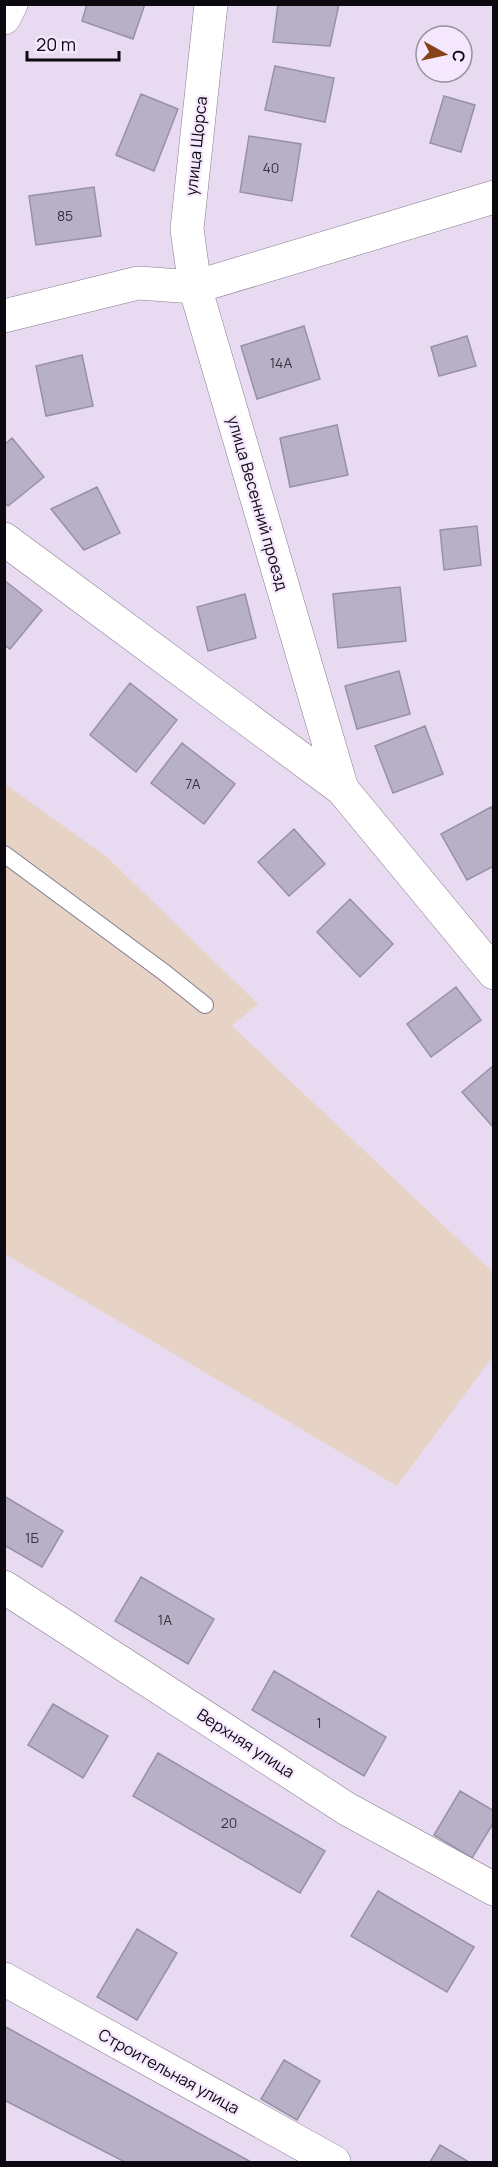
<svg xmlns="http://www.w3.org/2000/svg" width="498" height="2167" viewBox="0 0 498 2167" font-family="Manrope,sans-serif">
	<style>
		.industrial { fill: #e7d3c5 }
		.building { fill: #b8b0c6; stroke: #9891a6; stroke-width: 1.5 }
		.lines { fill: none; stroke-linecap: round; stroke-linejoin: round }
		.service-casing { stroke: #867b8e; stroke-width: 18 }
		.minor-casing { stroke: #867b8e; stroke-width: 34 }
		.service { stroke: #fff; stroke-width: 16 }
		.minor { stroke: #fff; stroke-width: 33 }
		.labels { text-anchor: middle; stroke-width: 4.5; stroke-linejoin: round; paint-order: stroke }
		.number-label { font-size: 14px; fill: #38333e }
		.street-label { font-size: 16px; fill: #0d0910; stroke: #f5e8fe }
	</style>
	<rect width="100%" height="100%" fill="#e8dbf1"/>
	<path class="industrial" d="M5,784l102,73 151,147 -26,22 261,246v84l-96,130 -392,-232z"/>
	<path class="building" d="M87,4h58l-12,35 -51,-18z
		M278,4h61l-9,42 -57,-4z
		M275,66l59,12 -9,44 -60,-12z
		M141,94l37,15 -24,62 -38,-16z
		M444,96l31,9 -14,47 -31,-9z
		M249,136l52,8 -9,57 -52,-9z
		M94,187l7,49 -65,9 -7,-49z
		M304,326l16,53 -63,20 -16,-53z
		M467,336l9,30 -37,10 -8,-29z
		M82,355l11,51 -47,10 -10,-50z
		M337,425l11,50 -58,12 -10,-49z
		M12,438l32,39 -36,29 -4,-4v-57z
		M97,487l23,46 -36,17 -33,-41z
		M477,526l4,39 -37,5 -4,-40z
		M4,580l38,30 -32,39 -6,-4z
		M400,587l6,54 -68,7 -5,-54z
		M245,594l11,44 -48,13 -11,-44z
		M399,671l11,43 -53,15 -12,-43z
		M130,683l47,37 -41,52 -46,-37z
		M425,726l18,48 -50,19 -18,-47z
		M182,743l53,41 -31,40 -53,-41z
		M491,807l3,4v55l-27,14 -26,-46z
		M294,829l31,35 -36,32 -31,-34z
		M350,899l43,45 -33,33 -43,-45z
		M456,987l25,33 -50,37 -24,-33z
		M494,1065v63l-32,-36z
		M4,1496l59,35 -21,36 -38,-22z
		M141,1577l73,42 -26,45 -73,-43z
		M274,1671l112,66 -22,39 -112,-66z
		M53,1704l55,32 -25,42 -55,-33z
		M158,1753l167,98 -25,42 -167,-97z
		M460,1791l34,20v11l-22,36 -38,-23z
		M378,1891l96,56 -27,45 -96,-56z
		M137,1929l40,24 -40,67 -40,-23z
		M4,2026l247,136h-126l-121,-62z
		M284,2060l36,21 -23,39 -36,-21z
		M440,2145l29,17h-39z"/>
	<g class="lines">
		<defs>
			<path id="service" d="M4,854l161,119 40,32"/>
			<path id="minor" d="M4,18l7,-14
				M494,197l-299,90 147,502 152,184
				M4,316l134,-33 57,4 -8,-58 24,-225
				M4,539l338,250
				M4,1587l343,222 147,80
				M4,1979l330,183"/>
		</defs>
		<use href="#service" class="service-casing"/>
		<use href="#minor" class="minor-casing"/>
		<use href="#service" class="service"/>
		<use href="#minor" class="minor"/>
	</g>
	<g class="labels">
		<g class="number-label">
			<text x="271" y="173">40</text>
			<text x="65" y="221">85</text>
			<text x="281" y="368">14А</text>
			<text x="193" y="789">7А</text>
			<text x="32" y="1543">1Б</text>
			<text x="165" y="1625">1А</text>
			<text x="319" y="1728">1</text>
			<text x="229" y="1828">20</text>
		</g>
		<g class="street-label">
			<text transform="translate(196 146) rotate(-84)" y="6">улица Щорса</text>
			<text transform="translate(258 503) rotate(74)" y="6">улица Весенний проезд</text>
			<text transform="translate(246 1743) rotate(33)" y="6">Верхняя улица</text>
			<text transform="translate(169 2071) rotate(29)" y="6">Строительная улица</text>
		</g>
	</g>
	<rect width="498" height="2167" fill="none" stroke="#0d0910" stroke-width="12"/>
	<g transform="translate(444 54) rotate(98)"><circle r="28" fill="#f5e8fe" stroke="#988f9f" stroke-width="1.5"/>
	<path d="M0-4.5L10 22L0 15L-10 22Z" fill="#874318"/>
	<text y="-9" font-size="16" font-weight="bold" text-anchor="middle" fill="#0d0910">С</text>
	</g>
	<path d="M27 51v9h92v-9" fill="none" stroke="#0d0910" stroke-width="3"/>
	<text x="36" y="51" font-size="18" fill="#0d0910" stroke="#f5e8fe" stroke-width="4.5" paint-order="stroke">20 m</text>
</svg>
